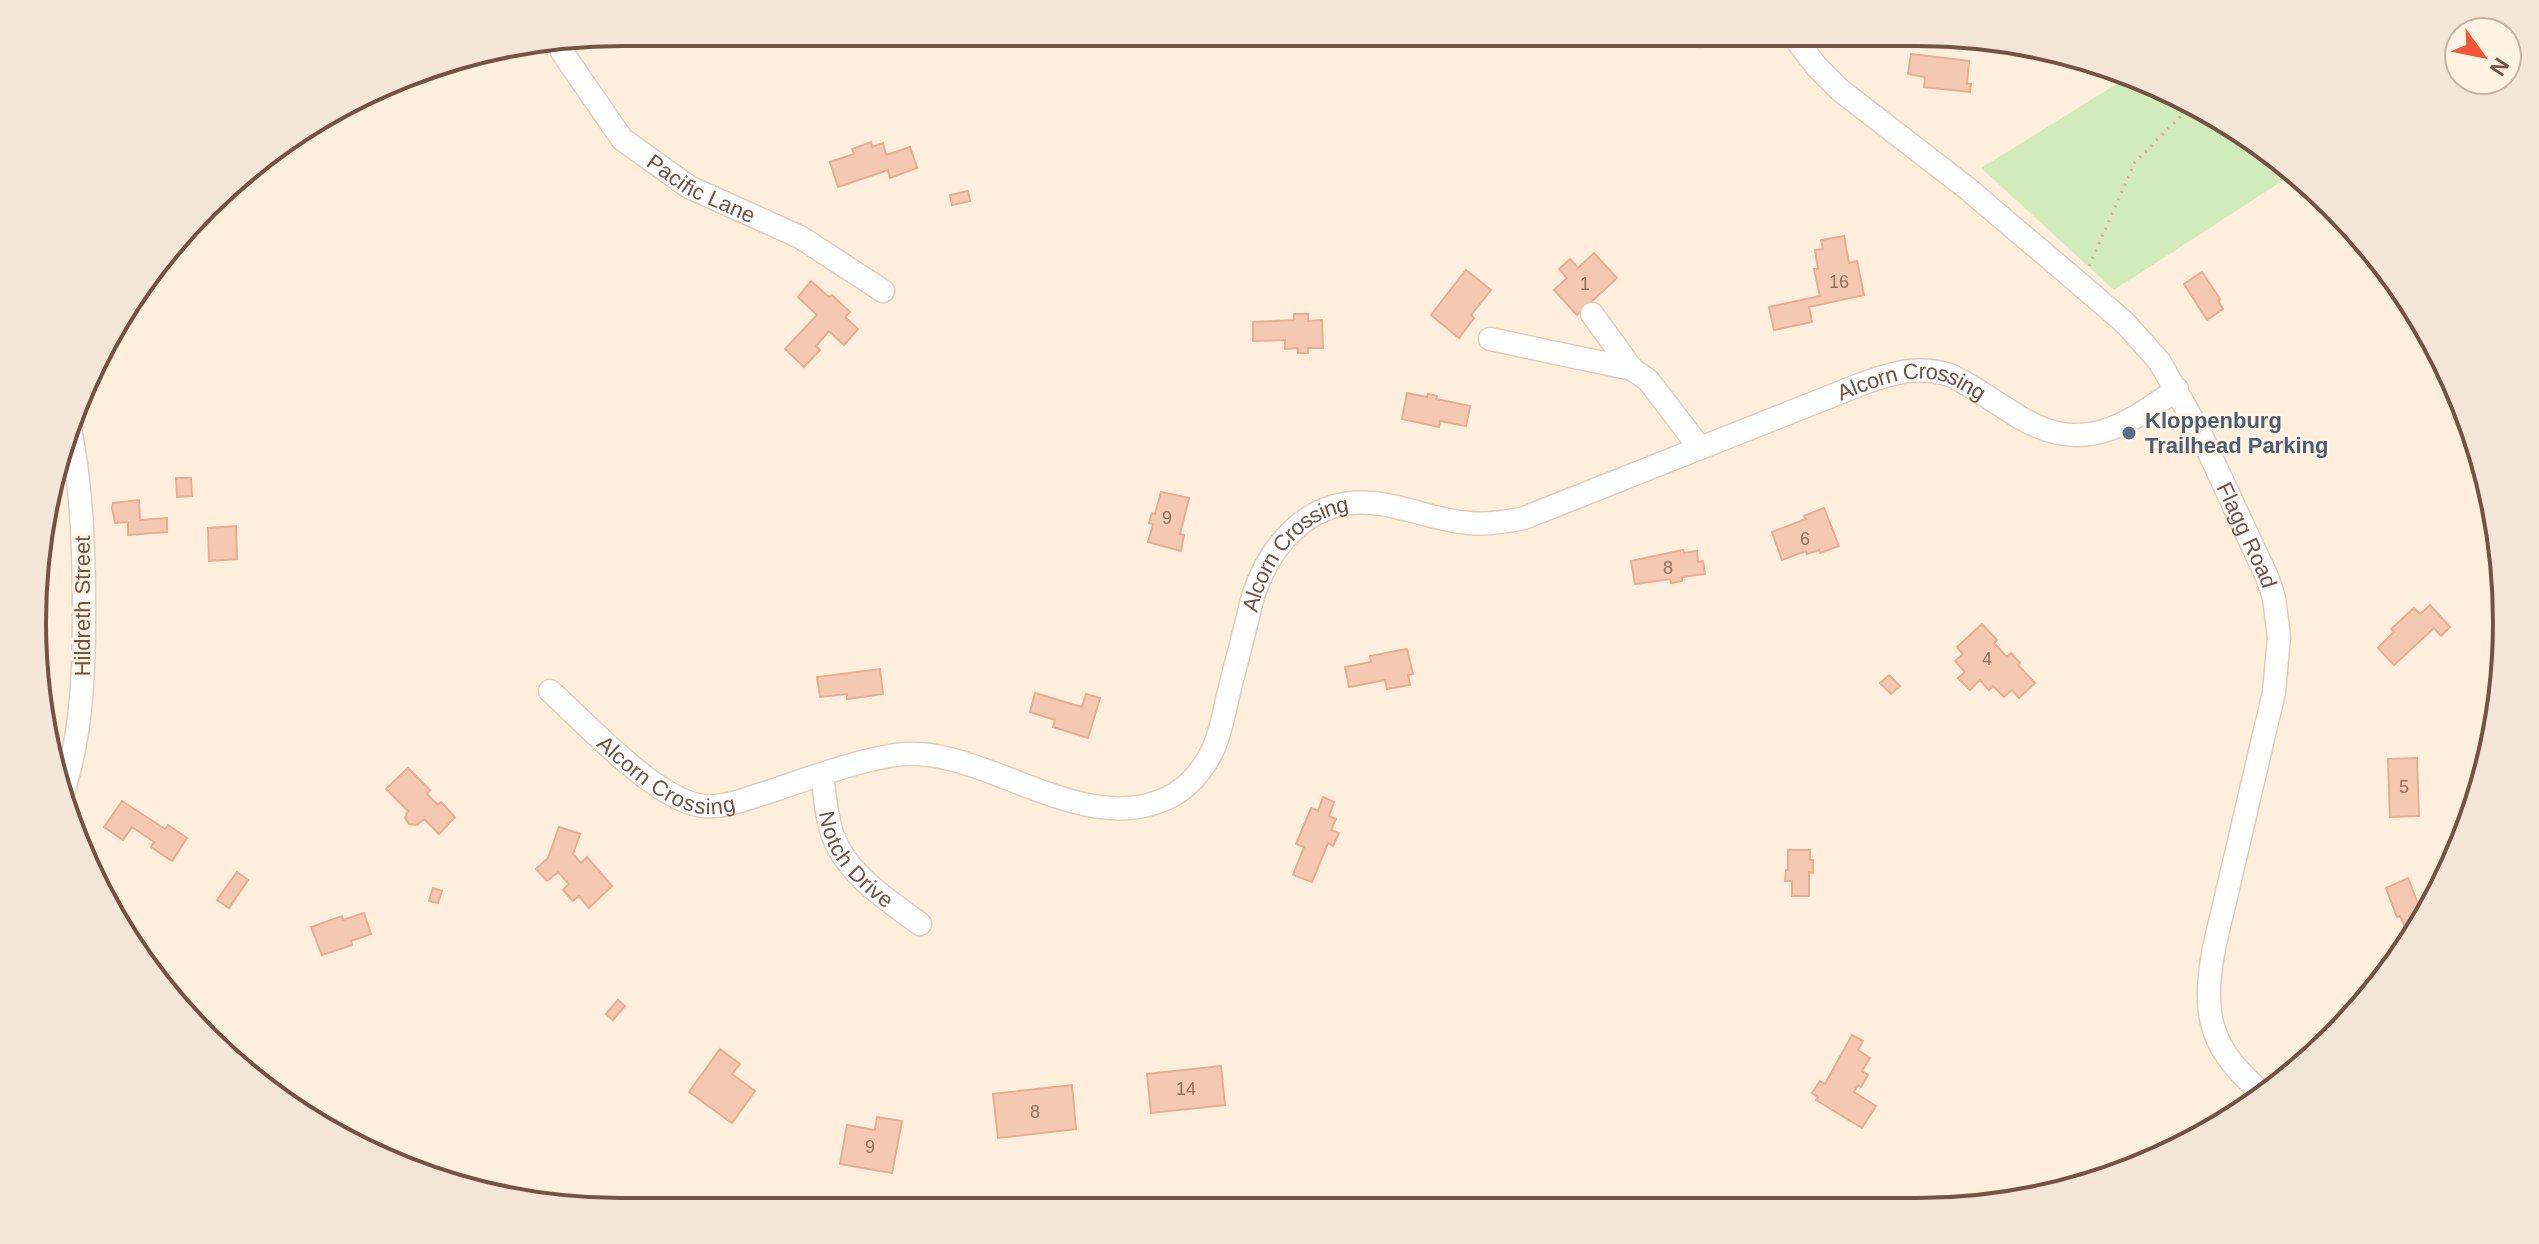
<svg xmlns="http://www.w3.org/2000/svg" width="2539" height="1244" viewBox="0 0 2539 1244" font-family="Helvetica,sans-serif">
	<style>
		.green { fill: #d1ecba }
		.building { fill: #f5c9b1; stroke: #e9ae91; stroke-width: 2 }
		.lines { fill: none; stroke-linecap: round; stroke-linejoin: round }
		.minor-casing { stroke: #e4ccbb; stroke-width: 25 }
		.path { stroke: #d9ac95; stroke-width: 3; stroke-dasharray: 2 6; stroke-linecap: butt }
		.minor { stroke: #fff; stroke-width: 22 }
		.service-dot { fill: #5c6f8a; stroke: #fff3e4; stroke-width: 3 }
		.labels { text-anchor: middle; stroke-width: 6; stroke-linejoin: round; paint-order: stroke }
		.number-label { font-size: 18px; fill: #94705f }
		.street-label { font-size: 22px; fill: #745244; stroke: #fff3e4 }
		.service-label { font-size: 22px; font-weight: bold; fill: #4e5e75; stroke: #fff3e4; text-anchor: start }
		.rim { fill: none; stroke: #745244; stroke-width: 4 }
	</style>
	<rect width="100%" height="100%" fill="#feefdc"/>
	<path class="green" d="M2131,75l47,18 98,61 20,18 -182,118 -133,-122z"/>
	<path class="building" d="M1095,32h31l-1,11 -30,-3z
		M1663,33h45l-8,14 -16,-10 -5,8 -18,-10z
		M1911,54l58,7 -2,23h4l-1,8 -46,-5 1,-10 -17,-3z
		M871,142l1,5 11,-4 3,12 24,-8 7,21 -27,10 -2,-8 -50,17 -8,-25 24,-8 -2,-5z
		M968,191l2,10 -18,4 -2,-10z
		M1844,236l5,27 8,-2 7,34 -55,12 3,15 -38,8 -5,-23 51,-11 -6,-27h4l-3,-19 8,-1 -2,-9z
		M1594,253l23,25 -40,37 -23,-25 13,-12 -8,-9 11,-10 8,9z
		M1466,270l25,20 -20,25 3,3 -15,20 -28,-23z
		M2202,272l18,27 -2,2 5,8 -16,11 -23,-36z
		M811,281l18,16 3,-2 18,17 -5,5 13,12 -14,16 -15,-14 -13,15 4,4 -16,17 -19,-18 32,-34 -19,-18z
		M1294,314h14v7l14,-1 1,28h-15v5h-10v-5l-13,1v-9l-32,1v-19l41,-2z
		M1407,393l20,4 1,-3 9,2 -1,3 34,7 -4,20 -26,-5 -1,6 -37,-8z
		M176,478h15l1,18 -15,1z
		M1161,492l28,6 -9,36 4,1 -3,16 -33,-9 5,-18 -4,-1 3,-10 3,1z
		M139,500l1,20 27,-2v14l-39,3v-13l-13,1 -3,-15 1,-5z
		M1824,508l15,38 -19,7 -1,-3 -12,4 -1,-3 -24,9 -10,-28 34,-13 -2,-3z
		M236,526l1,33 -28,2 -1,-33z
		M1683,550l1,3 13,-2 1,11 5,-1 2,13 -23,3v4l-11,2 -1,-4 -35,5 -4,-23z
		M2430,605l20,22 -9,9 -7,-8 -40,37 -16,-17 16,-16 -3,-3 23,-21 6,6z
		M1982,624l15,16 -3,3 13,14 4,-4 9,10 -2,2 17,18 -16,15 -7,-8 -8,7 -11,-11 -4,4 -9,-10 -10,10 -12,-12 7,-6 -10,-11 8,-7 -6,-7z
		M1407,649l6,25 -5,1 2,10 -23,4 -2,-9 -36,7 -4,-20 26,-5 -1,-6z
		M880,669l3,25 -36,5v-5l-27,3 -3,-20z
		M1889,675l11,11 -9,8 -11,-11z
		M1035,693l47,14 4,-13 14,4 -12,40 -35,-11 2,-7 -25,-8z
		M2417,758l2,58 -29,1 -2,-58z
		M408,768l22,22 -3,4 11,11 3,-3 14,15 -16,17 -15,-15 -7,6 -8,-1 -4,-6 3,-7 -22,-22z
		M1323,797l11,5 -5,14 7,3 -5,11 8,3 -6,13 -5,-3 -16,39 -19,-7 11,-28 -8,-3 15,-36 7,3z
		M122,801l43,28 3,-4 19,13 -15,23 -21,-14 3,-5 -22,-15 -9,13 -19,-13z
		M559,827l21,7 -7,20 8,9 6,-6 25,29 -23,22 -10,-12 -6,5 -10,-11 6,-6 -11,-12 -11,9 -11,-12 12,-11z
		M1788,850h22v10h3v13l-4,-1v24h-17v-15h-7l1,-11h2z
		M237,872l11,8 -19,28 -12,-8z
		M2408,878l15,39 -14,19 -9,-20 -3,1 -11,-29z
		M433,888l9,3 -4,12 -9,-2z
		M364,913l7,21 -20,7 1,4 -30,10 -11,-28 31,-11 1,4z
		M618,1000l7,6 -12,14 -7,-6z
		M1852,1035l11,6 -5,9 12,8 -8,13 6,4 -7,12 -3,-2 -4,7 22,14 -14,22 -46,-28 2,-3 -6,-4 8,-12 5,3z
		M720,1049l20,15 -8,10 23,17 -23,32 -43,-31z
		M1221,1066l4,39 -74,8 -4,-39z
		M1072,1085l4,44 -78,9 -5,-44z
		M877,1117l25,4 -10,52 -52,-9 7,-39 28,5z"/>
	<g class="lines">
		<defs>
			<g id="minor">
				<path id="s1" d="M1791,33l26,34 23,23 128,99 113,96 44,38 34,38 40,70 69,148 6,19 5,39 -5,55 -60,256c-13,70 -3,103 52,148"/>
				<path id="s2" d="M559,42l3,10 60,87 67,48 111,50 83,54"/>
				<path d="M1592,314l40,55"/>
				<path d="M1490,339l142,30 16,11 52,68"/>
				<path id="s3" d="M550,691c37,33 105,109 153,115 20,2 40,-6 59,-12 41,-13 116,-43 157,-40 82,5 175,87 256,40 13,-8 25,-21 33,-35 11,-18 15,-42 20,-63 8,-33 17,-66 25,-100 18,-54 58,-99 120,-93 33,3 64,18 96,20 19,2 37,-1 55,-5l335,-133c32,-12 58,-20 91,-10 25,12 46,28 69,42 64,38 105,10 158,-28"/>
				<path id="s4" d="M822,775c3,20 4,42 11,61 15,40 55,64 87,88"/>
				<path d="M64,789c18,-57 20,-117 20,-176 0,-64 -2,-127 -15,-190"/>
			</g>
		</defs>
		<use href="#minor" class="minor-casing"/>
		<path class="path" d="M2089,266l46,-104 59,-59"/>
		<use href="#minor" class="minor"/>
	</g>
	<circle class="service-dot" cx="2129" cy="433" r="8"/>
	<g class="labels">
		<g class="number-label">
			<text x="1839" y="288">16</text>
			<text x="1585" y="290">1</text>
			<text x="1167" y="524">9</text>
			<text x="1805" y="545">6</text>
			<text x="1668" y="574">8</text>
			<text x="1987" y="665">4</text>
			<text x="2404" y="793">5</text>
			<text x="1186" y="1095">14</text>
			<text x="1035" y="1118">8</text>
			<text x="870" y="1153">9</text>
		</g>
		<g class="street-label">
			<text dy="8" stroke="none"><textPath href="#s2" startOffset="210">Pacific Lane</textPath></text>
			<text dy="8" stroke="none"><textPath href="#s3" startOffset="1636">Alcorn Crossing</textPath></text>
			<text dy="8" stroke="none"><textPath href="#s1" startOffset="690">Flagg Road</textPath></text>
			<text dy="8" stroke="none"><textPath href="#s3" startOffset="964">Alcorn Crossing</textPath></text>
			<text transform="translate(82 606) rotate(-90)" y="8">Hildreth Street</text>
			<text dy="8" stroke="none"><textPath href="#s3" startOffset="148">Alcorn Crossing</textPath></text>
			<text dy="8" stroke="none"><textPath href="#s4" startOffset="94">Notch Drive</textPath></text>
		</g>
		<g class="service-label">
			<text x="2145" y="428">Kloppenburg<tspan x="2145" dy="25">Trailhead Parking</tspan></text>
		</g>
	</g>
	<path d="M0 0H2539V1244H0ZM622 46H1917A576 576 0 0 1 2493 622V622A576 576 0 0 1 1917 1198H622A576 576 0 0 1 46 622V622A576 576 0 0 1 622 46Z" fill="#f4e6d7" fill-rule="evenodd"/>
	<path class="rim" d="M622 46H1917A576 576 0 0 1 2493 622V622A576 576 0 0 1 1917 1198H622A576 576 0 0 1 46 622V622A576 576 0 0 1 622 46Z"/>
	<g transform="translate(2483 56) rotate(123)"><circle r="38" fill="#fff3e4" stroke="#c7b3a4" stroke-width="2"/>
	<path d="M0-6L14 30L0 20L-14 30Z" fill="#f35636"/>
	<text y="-12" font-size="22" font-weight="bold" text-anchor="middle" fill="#745244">N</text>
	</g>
</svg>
